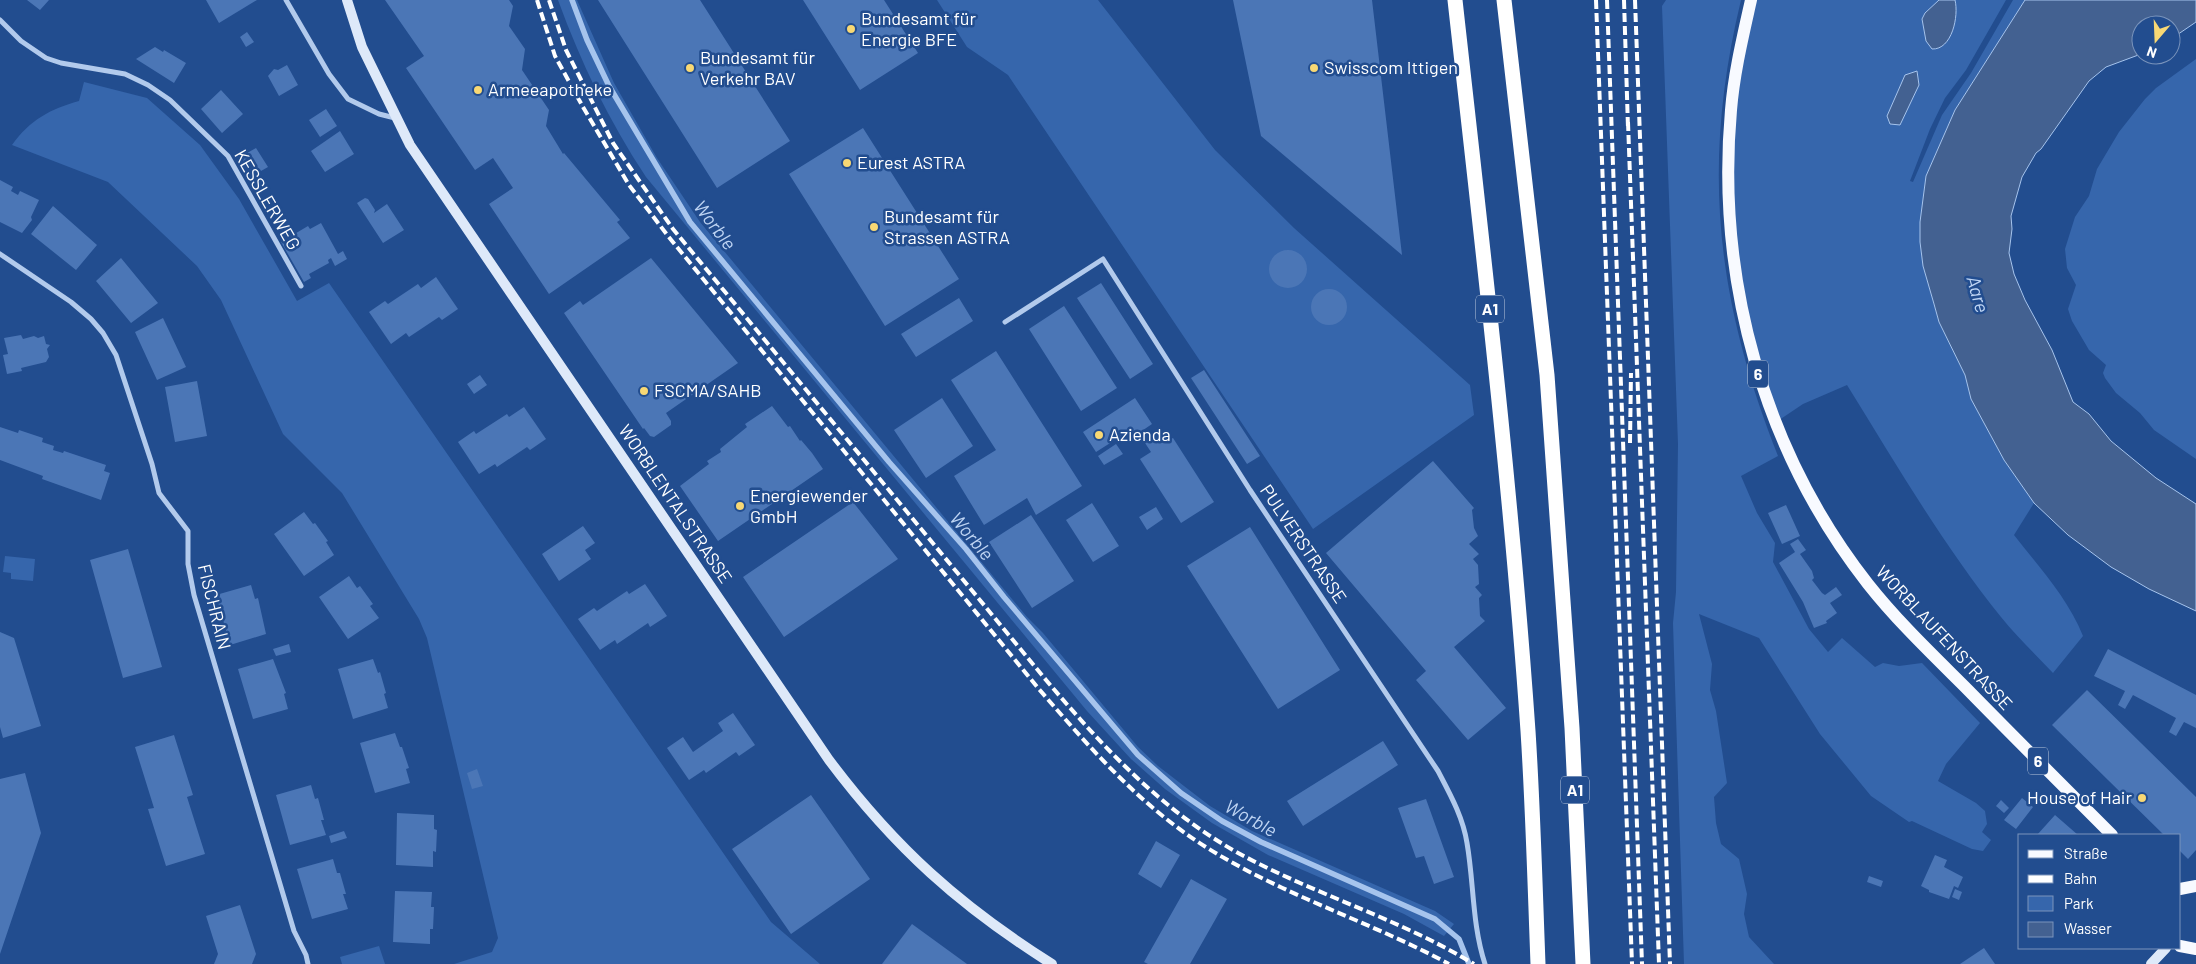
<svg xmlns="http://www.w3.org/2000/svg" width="2196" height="964" viewBox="0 0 2196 964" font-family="Barlow,sans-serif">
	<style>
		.green { fill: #3666ac }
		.water { fill: #436191; stroke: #a6c4ed }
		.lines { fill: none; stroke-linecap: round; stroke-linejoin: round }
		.stream { stroke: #a6c4ed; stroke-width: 5.5 }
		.building { fill: #4b76b6 }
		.minor { stroke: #b2caec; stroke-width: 5 }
		.secondary { stroke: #dee9f9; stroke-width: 10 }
		.primary { stroke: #f8faff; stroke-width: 12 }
		.motorway { stroke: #fff; stroke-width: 15 }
		.rail { stroke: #fff; stroke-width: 4; stroke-dasharray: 9 4; stroke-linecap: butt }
		.poi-dot { fill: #f8d874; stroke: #224d8f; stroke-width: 2 }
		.labels { text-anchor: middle; stroke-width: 5; stroke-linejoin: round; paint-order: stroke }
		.shield { fill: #224d8f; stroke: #bdcadd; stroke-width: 1 }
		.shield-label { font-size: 16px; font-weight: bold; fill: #fff }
		.poi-label { font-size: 18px; fill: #fff; stroke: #224d8f; text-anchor: start }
		.street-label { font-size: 18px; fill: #fff; stroke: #224d8f }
		.water-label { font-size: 19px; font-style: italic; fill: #bed4f3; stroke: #224d8f }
	</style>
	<rect width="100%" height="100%" fill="#224d8f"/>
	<path class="green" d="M558,0h19l37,83 43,75 43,64 327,395 16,16 95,114 20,19 52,40 42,25 183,80 19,13 -10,12 -40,-22 -136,-59 -56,-32 -47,-34 -34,-30 -44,-48 -441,-534c-37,-56 -65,-114 -88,-177z
		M937,0h161l117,150 79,78 176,157 4,30 -161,114 -305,-454 -41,-28z
		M1666,0h75c-40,166 -25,299 37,456l-37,20 16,37 18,30 -2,19 36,67 19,23 14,-14 33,29 8,-4 16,3 23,-3 58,60 -34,41 -8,17 38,22 9,8 2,13 -5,8 9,8 -8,11 -11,-2 -60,-28 -3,1 -38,-26 -51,-62 -61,-96 -60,-24 13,50 -2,26 6,21 11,72 -13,14 2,26 5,21 18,15 8,35 -3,20 5,23 25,27h-90l-11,-341 3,-31 2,-148 -16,-438z
		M1752,0h187l-14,13 -3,6 4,22 26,-9 3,-32h51l-40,70 -21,28 -15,31 -20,52 3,1 29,-67 29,-42 42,-73h12l-70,110 -29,66 -6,46v20l3,24 16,56 26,53 6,24 33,61 30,43 -20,32c25,32 54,63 69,101l-30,37c-17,-18 -36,-36 -52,-56 -58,-72 -105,-153 -154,-232l-44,19 -27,18 -41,-155 -4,-159z
		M2196,59v400l-42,-29 -14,-17 -24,-20 -11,-15 -2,-5 3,-8 -17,-15 -17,-29 -4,-12 8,-24 -9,-17 -2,-19 10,-32 14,-21 8,-27 22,-37 26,-33 11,-11z
		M84,82l63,16 53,47 39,54 58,102 32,-18 442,639 49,42h-366l38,-12 6,-14 -71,-300 -8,-19 -77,-126 -59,-59 -62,-134 -24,-34 -89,-84 -96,-37c18,-25 38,-36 67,-44z
		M5,556l30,3 -2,22 -22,-2v-6l-8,-1z
		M379,946l6,18h-43l-2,-7z"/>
	<path class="water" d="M1939,0h16c4,16 -3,50 -23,49l-6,-8 -4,-22 3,-6z
		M2025,0h171v22l-25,17v-14h-30v29l-35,13 -17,14 -48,68 -5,4 -14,24 -11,39 1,13 -3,24 5,21 11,26 27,50 21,52 16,12 22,27 45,37 40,26v107l-47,-22 -38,-22 -43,-32 -34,-32 -30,-43 -33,-61 -6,-24 -26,-53 -5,-18 -11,-38 -3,-24v-20l6,-46 29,-66z
		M1917,71l2,14 -19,40 -10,-1 -3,-8 18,-41z"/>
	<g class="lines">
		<path class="stream" d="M572,0l15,40 22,46 81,136 199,240 77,87 38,48 134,158 43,38 41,28 39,21 174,77 24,20 10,25"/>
	</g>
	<path class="building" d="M27,0h22l-9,10z
		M206,0h51l-38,23z
		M385,0h124l4,6 -4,20 16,23 -3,21 27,40 -3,16 17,28 1,-1 56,67 -3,2 13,16 -81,56 -60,-90 24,-16 -20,-30 -18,12 -69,-102 18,-12z
		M598,0h102l90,141 -73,47z
		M803,0h81l34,53 -58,37z
		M1233,0h139l30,255 -141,-119z
		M247,32l7,10 -8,5 -6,-10z
		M155,47l8,5 1,-2 22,13 -12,20 -38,-24z
		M287,65l11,20 -19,11 -11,-20 6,-7 4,1z
		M221,90l22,24 -21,19 -21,-24z
		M326,109l11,17 -17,11 -11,-17z
		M863,128l96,151 -74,47 -96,-152z
		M340,131l14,23 -29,18 -14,-21z
		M256,148l12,19 -16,9 -12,-19z
		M0,180l13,7 -2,4 7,4 2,-4 19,9 -8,17 1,3 -10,13 -22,-11z
		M365,198l3,1 7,11 -1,3 13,-9 17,26 -21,13 -26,-40z
		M53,206l44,39 -21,25 -45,-36z
		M321,223l17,31 5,-3 4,8 -12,7 -4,-8 -3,2 1,3 -20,11 2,4 -7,4 -23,-40 27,-16 2,3z
		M1269 269a19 19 0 1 1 38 0a19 19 0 1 1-38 0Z
		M121,258l37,45 -27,20 -35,-42z
		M651,258l87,105 -72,50 5,8v4l-17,12 -4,-1 -6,-8 -1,1 -79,-116 16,-12 3,4z
		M436,277l22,32 -16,11 -3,-3 -30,20 -3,-4 -15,11 -22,-32 16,-11 3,3 30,-20 3,4z
		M1101,283l52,81 -23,15 -53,-81z
		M1311 307a18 18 0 1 1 36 0a18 18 0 1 1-36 0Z
		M959,298l14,23 -57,36 -15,-23z
		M1064,306l53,82 -36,23 -52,-82z
		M163,318l23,49 -29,13 -22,-48z
		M21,335l2,4 11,-3 4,2 6,-2 2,8 4,1 -3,4 2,8 -3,5 -25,6 1,3 -15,3 -4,-19 5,-1 -4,-16z
		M996,351l86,135 -46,29 -9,-17 -43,27 -30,-49 42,-26 -45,-70z
		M1204,370l56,86 -13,8 -56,-86z
		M480,375l7,10 -13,9 -7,-10z
		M197,381l10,55 -32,6 -10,-55z
		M942,398l31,48 -47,32 -32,-48z
		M1135,398l17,26 -22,15 -4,-6 -30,19 -13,-20z
		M772,406l16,21 2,-1 10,15 1,-1 11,13 11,16 -105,72 -38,-55 29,-22 -2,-3 14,-9 -1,-3 27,-22 -2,-3z
		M524,407l22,32 -16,11 -3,-3 -30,20 -2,-3 -16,10 -21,-32 16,-11 2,3 31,-20 2,3z
		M0,427l18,6 1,-3 24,8 -1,4 12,4 -1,4 10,3 1,-2 42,14 -2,6 6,2 -9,27 -59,-21 1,-3 -43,-16z
		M1165,430l6,9 2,-1 41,64 -33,21 -41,-64 11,-7 -6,-9z
		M1116,444l7,10 -19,11 -6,-9z
		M1433,461l41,47 -2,2 2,18 4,8 -9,8 10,10 -6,5 5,6 1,19 -4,3 7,8 -3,3 1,18 5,5 -31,26 52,61 -38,32 -52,-60 10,-9 -100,-118z
		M853,502l45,57 -114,78 -41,-60z
		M1092,503l27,43 -26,16 -27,-42z
		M1786,505l14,31 -18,8 -14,-31z
		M1156,507l7,12 -16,11 -8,-13z
		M304,512l9,12 2,-1 13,18 -2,1 8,13 -30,21 -30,-42z
		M1031,515l43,66 -42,27 -43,-66z
		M583,526l12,17 -10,7 6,9 -32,22 -17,-27z
		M1250,527l90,143 -62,39 -91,-143z
		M1798,539l8,11 -6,4 12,17 2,7 -2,2 10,13 3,2 11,-8 6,8 -12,8 7,10 -11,8 1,2 -13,5 -11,-26 -24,-39 16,-11 -5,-8z
		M128,549l34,118 -39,11 -33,-118z
		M349,576l8,12 3,-2 13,18 -3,2 9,12 -31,21 -29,-42z
		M645,584l22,32 -17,11 -2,-4 -31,21 -2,-4 -15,10 -22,-31 16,-11 3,3 30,-20 2,3z
		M251,585l4,14 3,-1 8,36 -36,11 -14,-50z
		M0,632l14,6 27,88 -38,12 -3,-11z
		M289,644l2,8 -15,4 -3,-7z
		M2108,649l88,46v33l-12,-6 -8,14 -7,-4 7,-14 -43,-23 -8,14 -7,-4 7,-14 -31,-15z
		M273,659l13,34 -2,1 4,15 -35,10 -15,-50z
		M373,659l5,14 2,-1 6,21 -2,1 4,14 -35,11 -15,-50z
		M2087,690l109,107v53l-8,9 -8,-8v-16h-16l-112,-110z
		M733,713l22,32 -16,11 -3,-4 -30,21 -2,-3 -15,10 -22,-32 16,-11 10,15 30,-21 -5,-8z
		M395,733l5,14h2l7,21 -3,1 4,14 -35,10 -15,-50z
		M174,735l19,60 -6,2 18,57 -39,12 -18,-57 6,-1 -19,-61z
		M1383,741l15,24 -95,61 -16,-25z
		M477,769l6,17 -11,3 -5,-16z
		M25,773l16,60 -41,121v-175z
		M311,785l4,14 3,-1 6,22h-3l5,15 -36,10 -14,-50z
		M811,795l59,84 -79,55 -59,-85z
		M2022,798l11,9 -17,22 -12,-9z
		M1426,799l28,78 -20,7 -10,-28 -8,2 -18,-50z
		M2001,800l8,8 -5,5 -8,-7z
		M397,813l37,2v14l3,1 -1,22 -3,-1v16l-37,-2z
		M2055,815l23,20h-41z
		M344,831l3,7 -16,5 -2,-7z
		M1156,841l24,14 -19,33 -23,-14z
		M1935,855l12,5 -3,7 19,10 -5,11 -4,-2 -5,13 -20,-7v-2l-8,-4z
		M333,859l4,14h3l6,21h-3l5,15 -36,10 -15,-50z
		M1869,876l14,5 -2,6 -14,-5z
		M1191,879l36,20 -37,65h-42l-4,-2z
		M1955,889l7,3 -3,8 -7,-3z
		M395,891l37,1 -1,15h3l-1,22h-3v15l-37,-2z
		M240,905l16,49 -4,10h-38l4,-10 -12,-38z
		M912,924l55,40h-85z
		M1984,948l11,16h-35z"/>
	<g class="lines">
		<path class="minor" d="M286,0l43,74 19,25 31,15 16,4
			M0,20l21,21 25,17 15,5 64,11 23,11 22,15 58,56 73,130
			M0,254l71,48 20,17 12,14 13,22 36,109 7,29 29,38v33l6,31 100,336 12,24 2,9
			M1005,322l98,-63 147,231 188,281c12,23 25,46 29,72 7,40 5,82 18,121"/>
		<path class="secondary" d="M347,0l15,47 48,98 419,615c66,88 131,146 223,204
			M2151,964l15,-16"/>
		<path class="primary" d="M1751,0c-8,36 -17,73 -20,110 -15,168 32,340 137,474 30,38 66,72 100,106 48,49 96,97 144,145
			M2180,889l16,-3
			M2180,946l16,3"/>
		<path class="motorway" d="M1455,0c27,243 56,486 73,731 5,77 7,155 10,233
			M1504,0l43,375 25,353 11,236"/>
		<path class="rail" d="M537,0l18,56 28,51 46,78 39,51 370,452c52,60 103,119 171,161 76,47 162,73 240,115
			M549,0l17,50 47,93 60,86 373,451c57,67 116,131 194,174 76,41 160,65 234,110
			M1596,0l36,964
			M1607,0l35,964
			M1624,0l4,128
			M1635,0l35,964
			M1628,122l31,842
			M1630,443l1,-70"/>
	</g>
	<g class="poi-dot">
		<circle cx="851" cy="29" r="5"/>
		<circle cx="690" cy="68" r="5"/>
		<circle cx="1314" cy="68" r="5"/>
		<circle cx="478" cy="90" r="5"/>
		<circle cx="847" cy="163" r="5"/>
		<circle cx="874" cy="227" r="5"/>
		<circle cx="644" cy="391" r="5"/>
		<circle cx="1099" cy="435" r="5"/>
		<circle cx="740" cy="506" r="5"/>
		<circle cx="2142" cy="798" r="5"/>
	</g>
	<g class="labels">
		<g class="shield">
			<rect x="1476" y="295.5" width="28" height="27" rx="4"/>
			<rect x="1748" y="360.5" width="20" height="27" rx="4"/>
			<rect x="2028" y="747.5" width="20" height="27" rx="4"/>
			<rect x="1561" y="776.5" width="28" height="27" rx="4"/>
		</g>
		<g class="shield-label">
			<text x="1490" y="315">A1</text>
			<text x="1758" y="380">6</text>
			<text x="2038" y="767">6</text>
			<text x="1575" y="796">A1</text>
		</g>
		<g class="poi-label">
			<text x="861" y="25">Bundesamt für<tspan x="861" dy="21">Energie BFE</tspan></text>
			<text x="700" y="64">Bundesamt für<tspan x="700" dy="21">Verkehr BAV</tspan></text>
			<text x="1324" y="74">Swisscom Ittigen</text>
			<text x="488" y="96">Armeeapotheke</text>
			<text x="857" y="169">Eurest ASTRA</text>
			<text x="884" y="223">Bundesamt für<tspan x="884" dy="21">Strassen ASTRA</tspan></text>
			<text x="654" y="397">FSCMA/SAHB</text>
			<text x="1109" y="441">Azienda</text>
			<text x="750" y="502">Energiewender<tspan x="750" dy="21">GmbH</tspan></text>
			<text x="2132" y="804" text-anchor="end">House of Hair</text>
		</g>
		<g class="street-label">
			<text transform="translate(267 200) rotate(60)" y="6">KESSLERWEG</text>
			<text transform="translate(675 504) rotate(56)" y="6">WORBLENTALSTRASSE</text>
			<text transform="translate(1303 544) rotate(56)" y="6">PULVERSTRASSE</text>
			<text transform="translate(214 607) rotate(76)" y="6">FISCHRAIN</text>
			<text transform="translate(1944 638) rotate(47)" y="6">WORBLAUFENSTRASSE</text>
		</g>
		<g class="water-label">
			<text transform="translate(715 225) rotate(53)" y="7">Worble</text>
			<text transform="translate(1978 294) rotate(74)" y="7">Aare</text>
			<text transform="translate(972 536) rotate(50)" y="7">Worble</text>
			<text transform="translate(1251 818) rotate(29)" y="7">Worble</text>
		</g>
	</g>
	<rect x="2018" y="834" width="162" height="115" fill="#224d8f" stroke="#7a94bc"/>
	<rect x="2028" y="850" width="25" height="8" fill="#f8faff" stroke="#7a94bc"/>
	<text x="2064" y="859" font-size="15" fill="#ffffff">Straße</text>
	<rect x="2028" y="875" width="25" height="8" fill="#ffffff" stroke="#7a94bc"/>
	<text x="2064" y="884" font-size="15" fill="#ffffff">Bahn</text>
	<rect x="2028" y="896" width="25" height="15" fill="#3666ac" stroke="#7a94bc"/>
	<text x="2064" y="909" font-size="15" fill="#ffffff">Park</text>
	<rect x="2028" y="922" width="25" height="15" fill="#436191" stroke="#7a94bc"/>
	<text x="2064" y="934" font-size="15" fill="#ffffff">Wasser</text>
	<g transform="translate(2156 40) rotate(199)"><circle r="24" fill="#224d8f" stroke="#7a94bc"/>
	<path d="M0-4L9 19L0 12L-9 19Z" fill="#f8d874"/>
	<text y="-8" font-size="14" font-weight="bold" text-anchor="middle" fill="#ffffff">N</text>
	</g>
</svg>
